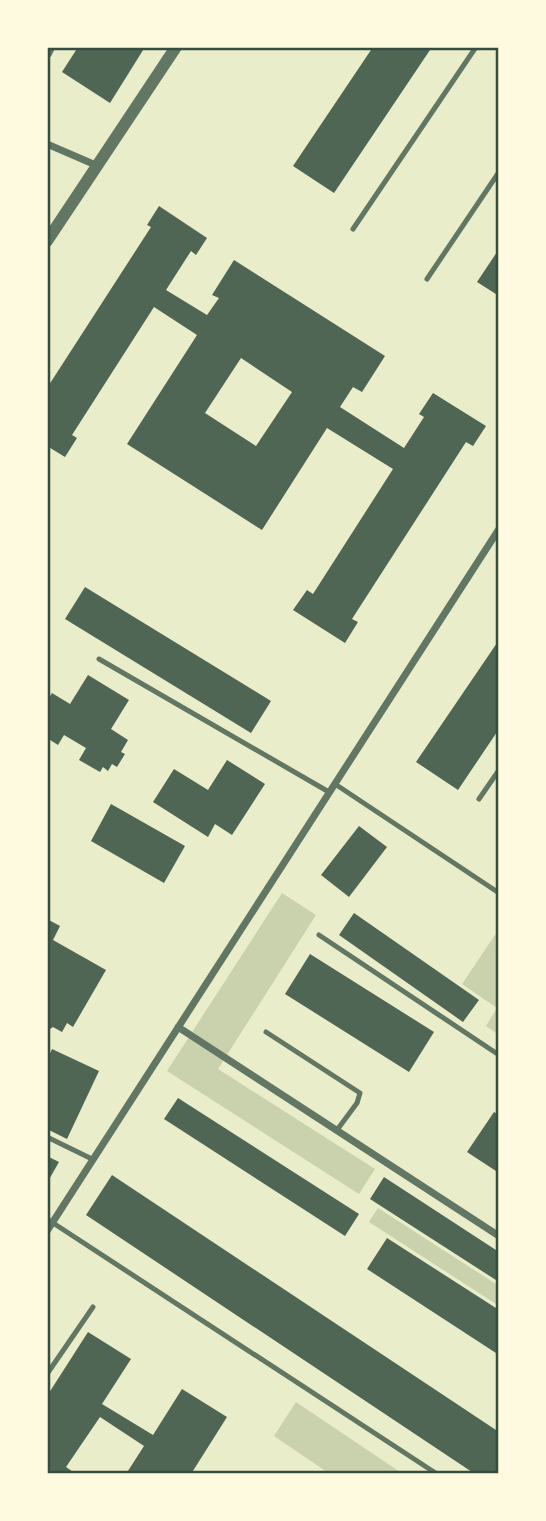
<svg xmlns="http://www.w3.org/2000/svg" width="546" height="1521" viewBox="0 0 546 1521" font-family="Lato,sans-serif">
	<style>
		.green { fill: #cad2ad }
		.building { fill: #4f6655; fill-rule: evenodd }
		.lines { fill: none; stroke-linecap: round; stroke-linejoin: round }
		.service { stroke: #617663; stroke-width: 5 }
		.minor { stroke: #617663; stroke-width: 7 }
		.tertiary { stroke: #617663; stroke-width: 12 }
		.neatline { fill: none; stroke: #344e41; stroke-width: 2.5 }
	</style>
	<rect width="100%" height="100%" fill="#e9edc9"/>
	<path class="green" d="M282,893l34,22 -98,154 157,100 -16,25 -192,-123z
		M499,929v106l-13,-9 11,-18 -35,-24z
		M378,1208l121,78v20l-130,-84z
		M296,1402l107,72h-73l-56,-38z"/>
	<path class="building" d="M78,47h67l-35,56 -48,-31z
		M373,47h59l-98,146 -41,-27z
		M159,206l48,32 -11,17 -5,-4 -25,39 41,25 12,-17 -7,-3 22,-35 151,96 -23,36 -9,-5 -13,20 64,41 20,-31 -5,-3 14,-21 53,33 -13,20 -7,-4 -114,177 6,3 -13,21 -52,-33 14,-20 6,4 80,-125 -66,-41 -65,102 -135,-86 70,-109 -43,-28 -82,128 5,3 -12,19 -18,-11v-58l104,-161 -4,-2zM241,358l51,34 -36,54 -51,-33z
		M499,249v47l-22,-14z
		M85,587l186,114 -20,32 -186,-114z
		M499,640v89l-41,61 -42,-28z
		M88,675l41,25 -18,29 17,11 -7,12 4,2 -8,13 -5,-3 -4,7 -5,-4 -3,5 -21,-12 7,-12 -22,-13 -6,10 -11,-7v-37l5,-8 18,11z
		M227,760l38,24 -33,51 -17,-11 -7,13 -55,-35 21,-33 34,21z
		M111,804l74,42 -21,37 -73,-42z
		M359,826l28,21 -38,50 -28,-22z
		M354,913l125,87 -16,22 -124,-87z
		M47,919l13,7 -7,14 53,30 -33,57 -6,-4 -5,9 -9,-5 -6,4z
		M310,954l124,78 -25,40 -124,-78z
		M52,1049l47,22 -32,68 -20,-10v-69z
		M178,1098l181,116 -14,22 -181,-117z
		M494,1112l5,3v58l-32,-21z
		M47,1156l12,6 -12,21z
		M112,1175l387,257v42h-24l-389,-259z
		M384,1177l115,75v30l-129,-83z
		M387,1238l112,72v45l-132,-86z
		M88,1332l43,27 -29,45 51,31 29,-46 45,28 -36,57h-65l18,-28 -44,-29 -34,50 10,7h-29v-78z"/>
	<g class="lines">
		<path class="service" d="M49,55l4,-8
			M353,229l123,-182
			M427,279l72,-107
			M99,659l230,133
			M335,784l164,109
			M479,799l20,-29
			M319,935l177,118
			M266,1032l94,61 -3,10 -20,27
			M47,1137l45,22
			M47,1219l390,255
			M47,1374l46,-67"/>
		<path class="minor" d="M47,144l51,22
			M178,1027l321,209
			M47,1231l452,-702"/>
		<path class="tertiary" d="M47,241l129,-194"/>
	</g>
	<rect width="546" height="1521" fill="none" stroke="#fefae0" stroke-width="98"/>
	<rect x="49" y="49" width="448" height="1423" class="neatline"/>
</svg>
